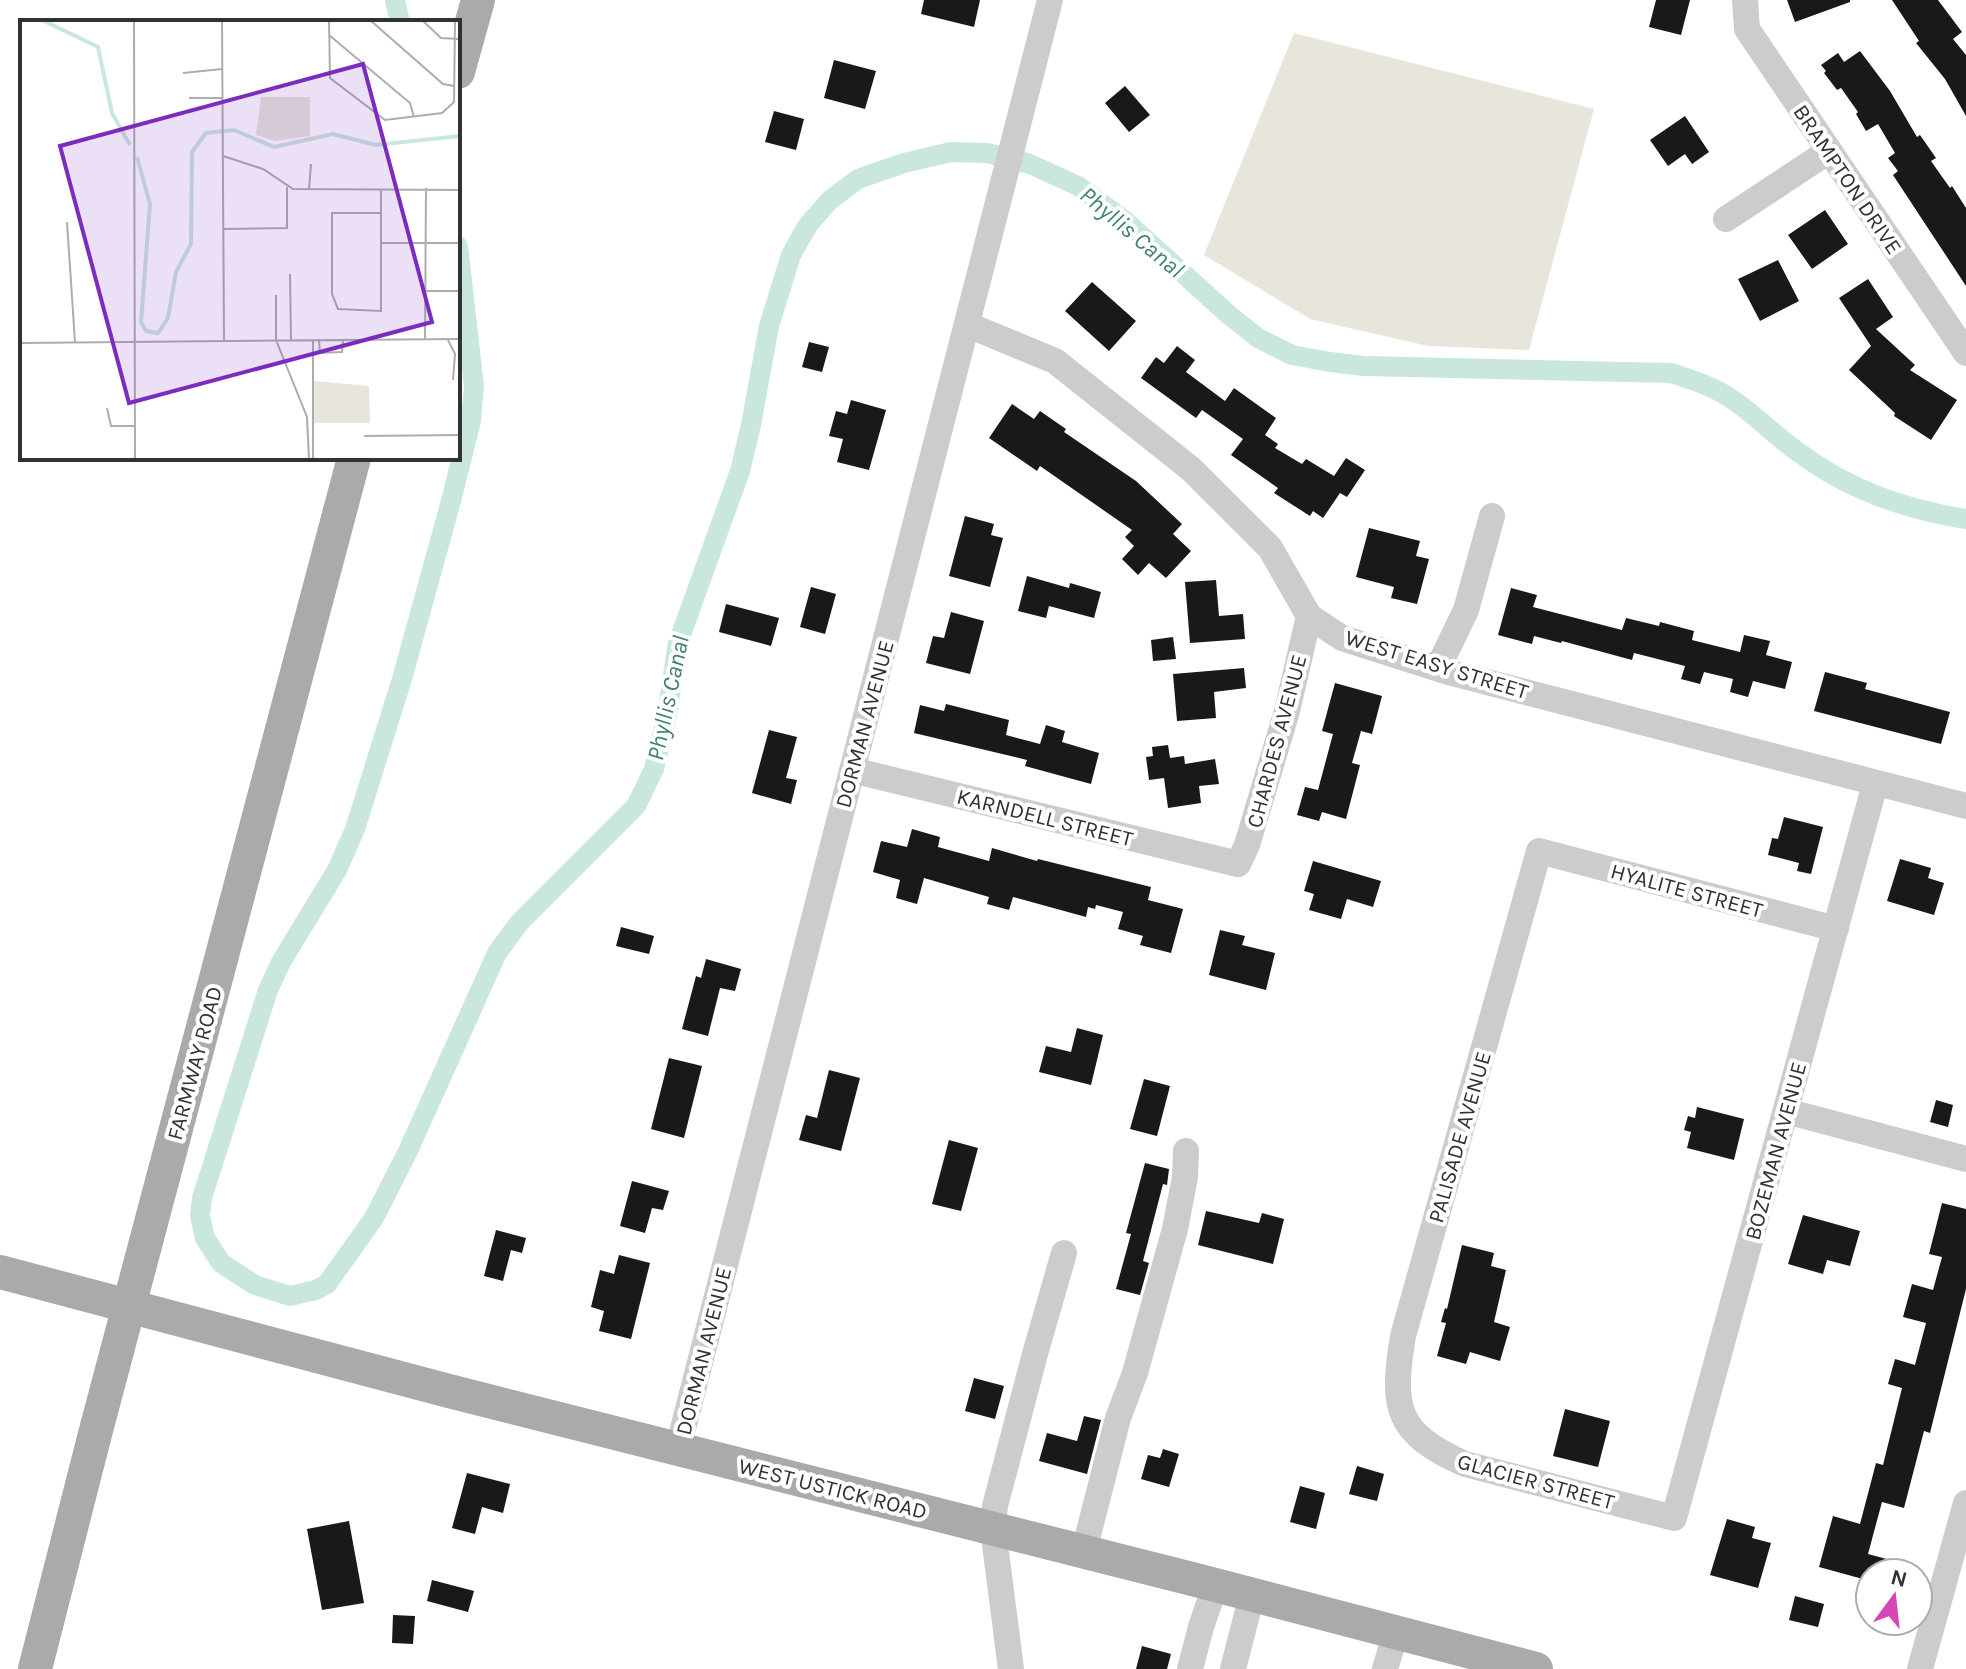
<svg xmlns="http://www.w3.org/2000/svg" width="1966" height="1669" viewBox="0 0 1966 1669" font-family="Karla,sans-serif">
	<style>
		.green { fill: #e8e6dc }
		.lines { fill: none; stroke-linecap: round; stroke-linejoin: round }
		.canal { stroke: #cae7df; stroke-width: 20 }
		.building { fill: #191919 }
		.minor { stroke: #ccc; stroke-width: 26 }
		.major { stroke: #aaa; stroke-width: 34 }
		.labels { text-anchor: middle; stroke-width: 8; stroke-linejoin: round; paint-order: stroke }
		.street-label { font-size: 22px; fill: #323232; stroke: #fff }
		.water-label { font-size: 24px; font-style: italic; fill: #41826e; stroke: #fff }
		.inset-river { fill: none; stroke: #cae7df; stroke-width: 4 }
		.inset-road { fill: none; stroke: #adadad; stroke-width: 2 }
		.view { fill: #7b2cbf; fill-opacity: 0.15; stroke: #7b2cbf; stroke-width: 4 }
		.inset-edge { fill: none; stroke: #323232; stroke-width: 4 }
	</style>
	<rect width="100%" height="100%" fill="#fff"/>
	<path class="green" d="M1294,33l300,76 -65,241 -101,-4 -118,-27 -106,-64z"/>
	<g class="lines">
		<path class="canal" d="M395,0l5,22
			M458,246l16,140 -3,35 -20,80 -49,178 -47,150 -18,41 -56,92 -13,28 -66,208 -2,18 5,22 16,25 34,22 35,11 26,-6 11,-6 47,-66 34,-67 89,-198 22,-30 117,-117 18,-37 13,-54 11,-72 62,-172 11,-46 18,-99 22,-71 17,-30 22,-25 28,-21 46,-16 47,-11 36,1 43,11 48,22 46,34 105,95 29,23 34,17 38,7 34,4 307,7c22,7 44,14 62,27 24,16 44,38 68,54 48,36 107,56 165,65"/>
	</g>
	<path class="building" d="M924,0h56l-6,27 -53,-13z
		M1656,0h34l-9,35 -32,-8z
		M1787,0h63v2l-55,20z
		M1892,0h46l24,32 -9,7 13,16v61l-21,-37 -29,-36 3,-2z
		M1860,51l30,40 27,46 3,-2 16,23 -5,3 19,27 2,-2 14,22v78l-73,-111 5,-4 -10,-13 7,-5 -17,-29 -12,7 -10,-17 2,-2 -17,-24 -4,2 -13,-17 2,-2 -5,-6 17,-12 6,9z
		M834,60l42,11 -11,38 -41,-11z
		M1125,86l25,29 -21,17 -24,-29z
		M774,111l30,8 -8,31 -31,-8z
		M1685,116l24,36 -17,12 -7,-10 -17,12 -18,-26z
		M1825,210l23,34 -36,25 -24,-34z
		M1778,260l21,41 -39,20 -22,-42z
		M1868,279l25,38 -17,12 39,36 -5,5 47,30 -26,40 -37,-24 1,-3 -46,-43 22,-24 -32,-48z
		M1092,282l44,39 -27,30 -44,-40z
		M809,342l20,5 -7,25 -20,-5z
		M1177,346l18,14 -9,12 39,29 9,-13 42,30 -11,17 13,9 -3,4 27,16 4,-5 28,17 12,-18 19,12 -18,27 -7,-4 -17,25 -10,-7 -3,5 -36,-23 4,-5 -47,-33 12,-16 -41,-29 -6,8 -55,-40 15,-21 8,6z
		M851,400l35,10 -17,60 -32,-8 6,-23 -14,-3 7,-25 11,3z
		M1012,404l22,15 6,-8 26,18 -2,3 72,49 46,43 -9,10 18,17 -25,27 -17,-15 -11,12 -16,-16 12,-13 -9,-9 7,-7 -92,-64 -3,5 -48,-33z
		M965,516l29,8 -3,11 12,3 -13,49 -41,-11z
		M1369,528l51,13 -4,15 13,3 -12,45 -26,-6 3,-11 -38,-10z
		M1027,576l42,12 1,-5 31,9 -7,26 -45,-12 -3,12 -28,-7z
		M1216,580l3,36 24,-2 2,25 -55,4 -5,-61z
		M811,587l25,7 -11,40 -25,-7z
		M1511,588l26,7 -4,12 89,23 4,-12 33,8 1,-4 34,9 -2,9 48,12 4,-17 26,6 -4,14 26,7 -7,27 -32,-8 -5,16 -18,-5 3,-13 -29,-7 -4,12 -19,-5 4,-13 -51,-13 -2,7 -70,-19 -1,2 -27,-7 -2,8 -34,-9z
		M726,604l53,14 -8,28 -52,-14z
		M951,612l33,9 -14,53 -44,-11 7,-27 11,2z
		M1173,637l3,22 -23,2 -2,-21z
		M1244,668l2,20 -32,4 2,26 -39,3 -4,-47z
		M1825,672l42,11 -2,6 85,23 -9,32 -127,-33z
		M1335,683l47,13 -10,38 -11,-3 -9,32 8,2 -14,54 -24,-7 -3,9 -22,-6 8,-28 13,3 15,-56 -11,-3z
		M946,704l63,16 -3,15 34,9 6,-19 19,6 -3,11 37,11 -8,31 -66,-18 2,-6 -113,-27 6,-28 24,6z
		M769,730l28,7 -11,41 11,2 -6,24 -39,-11z
		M1168,745l2,13 14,-2 1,8 30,-5 4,25 -20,2 2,17 -33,5 -4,-30 -15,2 -3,-23 7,-1 -1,-9z
		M1784,817l39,10 -12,47 -14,-3 2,-8 -31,-8 4,-17 6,1z
		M912,829l28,8 -2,10 51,14 3,-13 45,13 1,-2 113,28 -3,13 35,9 -12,44 -31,-8 3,-9 -25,-7 5,-17 -27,-7 -1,4 -7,-2 -2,10 -73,-20 -4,13 -22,-6 2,-7 -65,-19 -7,26 -21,-6 4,-18 -27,-8 8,-31 26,6z
		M1900,859l31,9 -3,10 16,5 -10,32 -47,-14z
		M1313,861l68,20 -8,26 -26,-8 -6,20 -32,-9 5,-16 -10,-3z
		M621,927l33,9 -5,18 -33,-8z
		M1220,930l25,6 -3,9 33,8 -9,37 -57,-15z
		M706,959l35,10 -6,22 -15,-3 -12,48 -26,-7 14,-53 5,2z
		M1077,1028l26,7 -12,50 -52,-13 7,-26 25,6z
		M669,1058l33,8 -18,72 -33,-9z
		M829,1070l31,8 -19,73 -42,-11 7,-25 11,3z
		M1144,1079l26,7 -13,50 -27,-7z
		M1936,1100l17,5 -5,22 -18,-5z
		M1697,1107l47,12 -10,41 -47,-12 4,-16 -7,-2 4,-14 7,2z
		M949,1140l29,8 -17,63 -29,-7z
		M1145,1163l24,6 -2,16 -4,-1 -20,77 6,2 -9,32 -24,-6 15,-55 -5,-1z
		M632,1181l37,10 -6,19 -11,-2 -7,25 -25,-7z
		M1942,1203l24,6v80l-36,144 -6,-2 -20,77 -22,-6 -14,52 26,7 -3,12h-21v8l-51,-14 14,-51 27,8 16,-61 7,2 19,-77 -14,-4 7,-25 20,6 11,-42 -23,-6 9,-33 21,6 9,-33 -13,-3z
		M1206,1211l53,12 3,-10 22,6 -11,45 -75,-19z
		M1803,1215l57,16 -10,35 -23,-6 -4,14 -35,-10z
		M496,1230l30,8 -4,15 -11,-3 -8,31 -19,-5z
		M1462,1245l32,8 -3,13 15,4 -12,52 16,5 -10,34 -30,-9 -4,12 -29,-8 9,-33 -5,-1 4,-14 2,1z
		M619,1255l31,8 -19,76 -32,-8 5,-20 -13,-4 9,-37 14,4z
		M974,1378l30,8 -9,33 -30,-8z
		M1565,1409l45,12 -12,46 -45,-11z
		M1084,1416l17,4 -14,54 -48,-13 8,-28 30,8z
		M1163,1449l16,5 -10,33 -28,-8 7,-24 12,3z
		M1357,1466l27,8 -7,27 -28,-7z
		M467,1473l43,11 -7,29 -21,-6 -7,27 -23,-6z
		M1300,1486l25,7 -9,36 -26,-7z
		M1727,1519l28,8 -3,11 19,5 -13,45 -48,-13z
		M349,1521l15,82 -42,7 -15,-81z
		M432,1580l42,11 -6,21 -41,-11z
		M1795,1596l29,8 -6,23 -29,-7z
		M393,1615l22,1 -2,28 -21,-1z
		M1142,1646l29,8 -4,15h-31z"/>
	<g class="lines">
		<path class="minor" d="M1745,0l2,29 219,324
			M1726,219l103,-68
			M968,325l87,36 136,108 79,79 39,68 33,22 110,35 514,133
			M1438,668l28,-58 26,-94
			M852,770l386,94 9,-19 40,-134 22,-95
			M1836,929l-297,-78 -136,485c-12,73 -7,97 62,128l209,54 201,-734
			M1786,1111l180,48
			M678,1448l372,-1448
			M1084,1551l34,-133 17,-45 40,-144 10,-52 1,-26
			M1011,1669l-18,-140 2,-23 40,-152 29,-101
			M1190,1669l11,-42 14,-41
			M1233,1669l19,-74
			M1385,1669l11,-37
			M1920,1669l46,-166"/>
		<path class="major" d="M458,72l20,-72
			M0,1272l449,119 751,190 336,88
			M35,1669l60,-235 259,-976"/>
	</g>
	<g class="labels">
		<g class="street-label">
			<text transform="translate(1848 179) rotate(56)" y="8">BRAMPTON DRIVE</text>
			<text transform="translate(1437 664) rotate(17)" y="8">WEST EASY STREET</text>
			<text transform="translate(864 724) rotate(-75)" y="8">DORMAN AVENUE</text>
			<text transform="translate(1276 741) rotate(-75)" y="8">CHARDES AVENUE</text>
			<text transform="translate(1045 817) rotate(14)" y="8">KARNDELL STREET</text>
			<text transform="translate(1687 890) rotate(15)" y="8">HYALITE STREET</text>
			<text transform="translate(194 1063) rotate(-75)" y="8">FARMWAY ROAD</text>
			<text transform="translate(1459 1137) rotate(-74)" y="8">PALISADE AVENUE</text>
			<text transform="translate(1775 1151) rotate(-75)" y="8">BOZEMAN AVENUE</text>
			<text transform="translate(703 1351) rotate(-76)" y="8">DORMAN AVENUE</text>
			<text transform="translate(1536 1481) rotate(15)" y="8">GLACIER STREET</text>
			<text transform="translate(833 1488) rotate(14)" y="8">WEST USTICK ROAD</text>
		</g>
		<g class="water-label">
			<text transform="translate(1132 232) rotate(40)" y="8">Phyllis Canal</text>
			<text transform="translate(668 698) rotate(-78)" y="8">Phyllis Canal</text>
		</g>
	</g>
	<g transform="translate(20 20)">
		<rect width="440" height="440" fill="#fff"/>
		<path d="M241,77h49v39l-35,5 -19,-6zM294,361l55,5 1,37h-58z" fill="#e8e6dc"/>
		<path class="inset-river" d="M22,0l56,27 14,66 18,32M117,137l13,47 -9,118 5,9 12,2 10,-15 8,-46 15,-28 1,-92 14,-19 28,-3 40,17 59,-13 43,11 84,-9"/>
		<path class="inset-road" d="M114,0l1,440M202,0l2,321M309,0l1,58 55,42 57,-7 12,-11 1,-82M350,0l73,64 11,2M402,0l19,18 19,1M309,15l81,68 4,14M163,53l39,-4M169,78h33M203,136l40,13 30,20 167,1M289,169l2,-25M361,193h-49v81l6,15 43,2v-122M47,202l8,120M203,209l64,-1v-41M361,223h79M270,254l1,66M405,271h35M256,275v45l31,77 2,43M293,320v120M299,320l1,13 22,-1 1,-12M405,320l1,-152M428,320l7,14 -2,26M0,323l440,-4M87,388l4,18h24M344,416l96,-1"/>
		<path class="view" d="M343,44l69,258 -303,81 -69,-257z"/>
		<rect width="440" height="440" class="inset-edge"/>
	</g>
	<g transform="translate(1894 1597) rotate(15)"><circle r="38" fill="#ffffff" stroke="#adadad" stroke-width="2"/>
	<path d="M0-6L14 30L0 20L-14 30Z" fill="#d746b5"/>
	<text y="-12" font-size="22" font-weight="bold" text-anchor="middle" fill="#323232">N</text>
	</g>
</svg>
